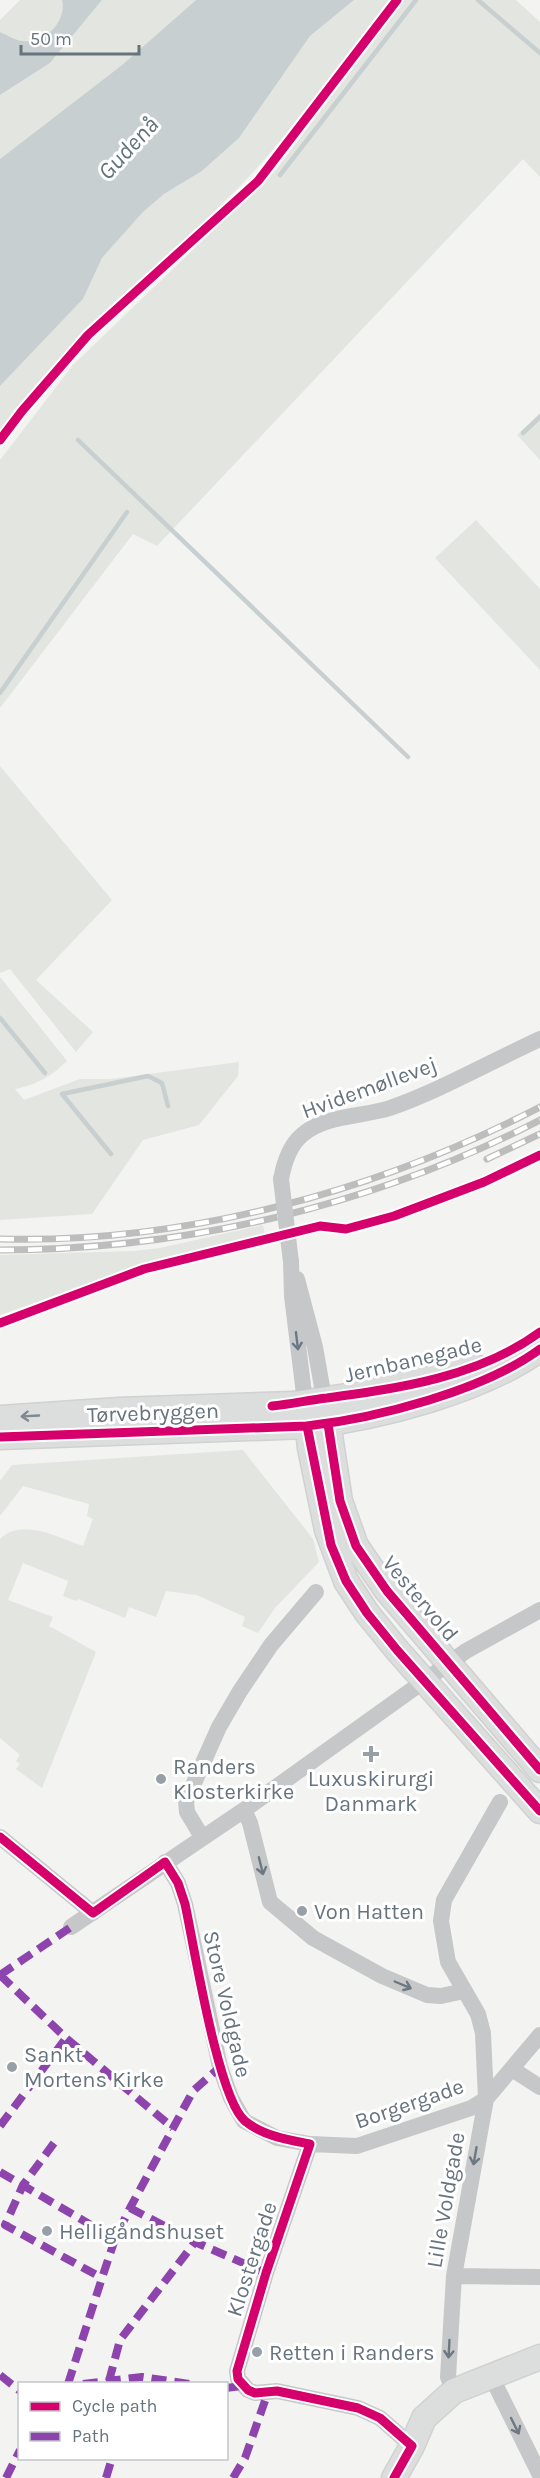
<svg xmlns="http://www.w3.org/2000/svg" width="540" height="2478" viewBox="0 0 540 2478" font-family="Karla,sans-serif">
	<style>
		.green { fill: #e2e5e0 }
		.water { fill: #c7cfd0 }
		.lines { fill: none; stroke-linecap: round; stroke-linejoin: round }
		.stream { stroke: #c7cfd0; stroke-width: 4.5 }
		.secondary-casing { stroke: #d0d1d1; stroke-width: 27 }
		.street { stroke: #c6c7c8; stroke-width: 16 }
		.secondary { stroke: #dcdddd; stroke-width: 24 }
		.rail-casing { stroke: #bdbdbe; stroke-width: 7 }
		.rail { stroke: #fff; stroke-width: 4.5; stroke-dasharray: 14; stroke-linecap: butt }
		.street-bridge { stroke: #c6c7c8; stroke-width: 16 }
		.quiet { stroke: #8e44ad; stroke-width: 8; stroke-dasharray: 15 8; stroke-linecap: butt }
		.cycleway-casing { stroke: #fff; stroke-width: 13 }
		.cycleway { stroke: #d6006c; stroke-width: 9 }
		.oneway { stroke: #6c7882 }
		.oneway2 { stroke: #7e8991 }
		.poi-dot { fill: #98a0a7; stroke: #fff; stroke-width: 2 }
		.labels { text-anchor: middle; stroke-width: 6; stroke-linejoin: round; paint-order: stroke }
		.street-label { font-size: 22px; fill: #67747e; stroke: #fff }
		.poi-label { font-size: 22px; fill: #67747e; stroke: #fff; text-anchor: start }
		.water-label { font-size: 24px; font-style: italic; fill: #63757b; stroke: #fff }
	</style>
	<rect width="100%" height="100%" fill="#f3f3f2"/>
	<path class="green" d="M20,0h42c5,22 -18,44 -40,41 -7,-1 -15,-6 -22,-9v-12z
		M102,0h94l-74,65 -122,94v-64l50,-32z
		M354,0h35c-49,63 -95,131 -151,188 -80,80 -168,154 -238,244v-46l83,-87 19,-41 41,-46 21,-18 38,-23 37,-33 71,-102z
		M404,0h112l24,22v155l-17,-18 -366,387 -24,-12 -133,174v-248l73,-95 202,-194z
		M540,413v47l-23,-25z
		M476,520l64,69v81l-105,-112z
		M0,766l112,134 -76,80 57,52 -17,20 -66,-83 -10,4z
		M0,977l67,84c-15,15 -31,24 -52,28l9,11 56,-21h31l128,-17 -1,14 -39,49 -56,15 -51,74 -92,6z
		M263,1225l2,10 -129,33 -136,47v-60l134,-4 26,-3z
		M243,1450l70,89 6,23 -44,46 -17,25 -16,-7 3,-9 -48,-22 -31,-4 -10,26 -27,-10 -4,11 -47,-19 -2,2 -13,-5 5,-15 -45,-18 -15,37 45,17 -4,9 47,26 -54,136 -26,-19 4,-5 -4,-3 4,-6 -20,-17v-199c22,-22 58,-1 83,7l10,-27 -6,-3 2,-12 -66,-18 -23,30v-35l12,-16z"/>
	<path class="water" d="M62,0h40l-52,63 -50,32v-63c7,3 15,8 22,9 22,3 45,-19 40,-41z
		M196,0h158l-44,36 -71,102 -37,33 -38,23 -21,18 -41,46 -19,41 -83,87v-227l122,-94z"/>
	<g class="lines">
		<path class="stream" d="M478,0l62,53
			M280,175l136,-175
			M523,433l17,-16
			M78,440l330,317
			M0,693l127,-181
			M0,1018l45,55
			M111,1154l-49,-60 86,-18 14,7 6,23"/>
		<defs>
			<path id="secondary" d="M326,1409l14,92 16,45 31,45 153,179
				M306,1410l4,38 17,82 19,51 21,32 30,37 143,161
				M0,1418l119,-8 174,-6 74,-11 109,-26
				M0,1437l307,-11c70,-8 176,-35 233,-77
				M394,2478l18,-32 12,-28 30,-27 86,-34"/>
		</defs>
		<use href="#secondary" class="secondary-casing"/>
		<path class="street" d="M281,1179c3,-16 8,-33 21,-44 23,-20 60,-18 88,-27 49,-17 102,-47 150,-69
			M291,1262l1,34 13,106
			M297,1279l18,68 9,51
			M244,1810l6,13 20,79 43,36 69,38 45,19 14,1 23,-5
			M0,1837l93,76
			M202,1837l-15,-25 -1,-11 33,-74 21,-36 31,-46 45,-53
			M165,1862l13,21 7,21 35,163 11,31 13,23 33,17 33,6 47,2 114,-38 15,-9
			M71,1927l173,-117 222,-159 74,-41
			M512,2069l28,18
			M486,2099l-3,-66 -5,-19 -30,-52 -7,-41 3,-21 56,-98
			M310,2144l-44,129 -29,98 1,8 10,11 7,3 22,-2 81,17 22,10 32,28
			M454,2276l86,1
			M491,2376l49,99
			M454,2391l-6,-14 6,-101 32,-177 54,-64"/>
		<use href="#secondary" class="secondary"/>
		<defs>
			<path id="rail" d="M487,1159l53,-25
				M0,1239c184,5 378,-48 540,-132
				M0,1250c186,0 375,-45 540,-130"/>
		</defs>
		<use href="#rail" class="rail-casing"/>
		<use href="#rail" class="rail"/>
		<path class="street-bridge" d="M281,1179l10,83"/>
		<path class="quiet" d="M0,1975l66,63 107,90
			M0,1975l71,-48
			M0,2126l66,-88
			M54,2143l-31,42 -18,40 97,53
			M0,2172l115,67
			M130,2208l65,34 71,31
			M0,2375l20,16
			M109,2381l11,-41 75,-98
			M68,2384l34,-106 13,-39 15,-31 63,-117 27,-24
			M83,2384l59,-7 48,7
			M226,2388l16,-2
			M6,2478l14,-28
			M106,2478l6,-20
			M233,2478l12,-20 23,-66"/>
		<defs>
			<path id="cycleway" d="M0,440l22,-29 66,-76 170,-154 139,-181
				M0,1323l144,-54 176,-43 26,3 48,-13 90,-34 56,-27
				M272,1406c19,-2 37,-6 55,-8 73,-10 152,-21 213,-66
				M328,1424l12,77 16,45 31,45 153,179
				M307,1426l24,119 15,36 21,32 30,37 143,161
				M0,1437l307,-11c70,-8 176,-35 233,-77
				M0,1837l93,76 72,-51 13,21 7,21c9,41 33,195 60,217 18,15 44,19 65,23l-44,129 -29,98 1,8 10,11 7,3 22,-2 81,17 22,10 32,28 -18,32"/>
		</defs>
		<use href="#cycleway" class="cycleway-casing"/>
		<use href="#cycleway" class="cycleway"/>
	</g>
	<defs><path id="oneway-shaft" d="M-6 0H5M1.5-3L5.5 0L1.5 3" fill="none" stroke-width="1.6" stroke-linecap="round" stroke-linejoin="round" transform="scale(1.5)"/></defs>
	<g class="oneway">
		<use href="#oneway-shaft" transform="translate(297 1341) rotate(83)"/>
		<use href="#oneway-shaft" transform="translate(261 1866) rotate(76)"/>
		<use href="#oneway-shaft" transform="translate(403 1985) rotate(23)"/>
		<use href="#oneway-shaft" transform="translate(475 2156) rotate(100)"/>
		<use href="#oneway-shaft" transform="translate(449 2349) rotate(93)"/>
		<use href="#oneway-shaft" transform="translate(515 2426) rotate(64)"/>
	</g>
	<use class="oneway2" href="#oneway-shaft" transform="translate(30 1416) rotate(177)"/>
	<g class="poi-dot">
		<path d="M368 1745h6v6h6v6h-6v6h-6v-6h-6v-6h6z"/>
		<circle cx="161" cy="1779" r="6"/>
		<circle cx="302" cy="1911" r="6"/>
		<circle cx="12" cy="2067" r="6"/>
		<circle cx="47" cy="2231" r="6"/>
		<circle cx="257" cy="2352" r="6"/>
	</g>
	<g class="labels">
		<g class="street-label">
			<text transform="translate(369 1087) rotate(-20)" y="8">Hvidemøllevej</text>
			<text transform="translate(413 1359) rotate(-13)" y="8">Jernbanegade</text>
			<text transform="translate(153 1412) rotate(-2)" y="8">Tørvebryggen</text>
			<text transform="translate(421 1598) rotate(50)" y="8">Vestervold</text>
			<text transform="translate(228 2004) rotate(77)" y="8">Store Voldgade</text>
			<text transform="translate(409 2103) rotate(-19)" y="8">Borgergade</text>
			<text transform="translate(445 2200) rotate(-80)" y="8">Lille Voldgade</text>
			<text transform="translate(251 2259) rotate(-72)" y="8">Klostergade</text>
		</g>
		<g class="poi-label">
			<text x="173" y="1774">Randers<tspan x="173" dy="25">Klosterkirke</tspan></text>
			<text x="371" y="1786" text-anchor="middle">Luxuskirurgi<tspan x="371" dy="25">Danmark</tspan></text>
			<text x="314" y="1919">Von Hatten</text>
			<text x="24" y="2062">Sankt<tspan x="24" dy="25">Mortens Kirke</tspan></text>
			<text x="59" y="2239">Helligåndshuset</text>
			<text x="269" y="2360">Retten i Randers</text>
		</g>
		<g class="water-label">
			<text transform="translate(128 148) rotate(-47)" y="8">Gudenå</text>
		</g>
	</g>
	<rect x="18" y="2382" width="210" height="78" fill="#ffffff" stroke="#c2c7cb" stroke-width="1.5"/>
	<rect x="30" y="2402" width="30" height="9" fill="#d6006c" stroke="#c2c7cb" stroke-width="1.5"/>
	<text x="72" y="2412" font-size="18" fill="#67747e">Cycle path</text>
	<rect x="30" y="2432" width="30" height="9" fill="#8e44ad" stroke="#c2c7cb" stroke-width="1.5"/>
	<text x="72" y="2442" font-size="18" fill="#67747e">Path</text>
	<path d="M21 45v9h118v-9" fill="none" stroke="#67747e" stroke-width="3"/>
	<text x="30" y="45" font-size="18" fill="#67747e" stroke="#ffffff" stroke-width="4.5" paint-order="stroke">50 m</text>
</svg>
